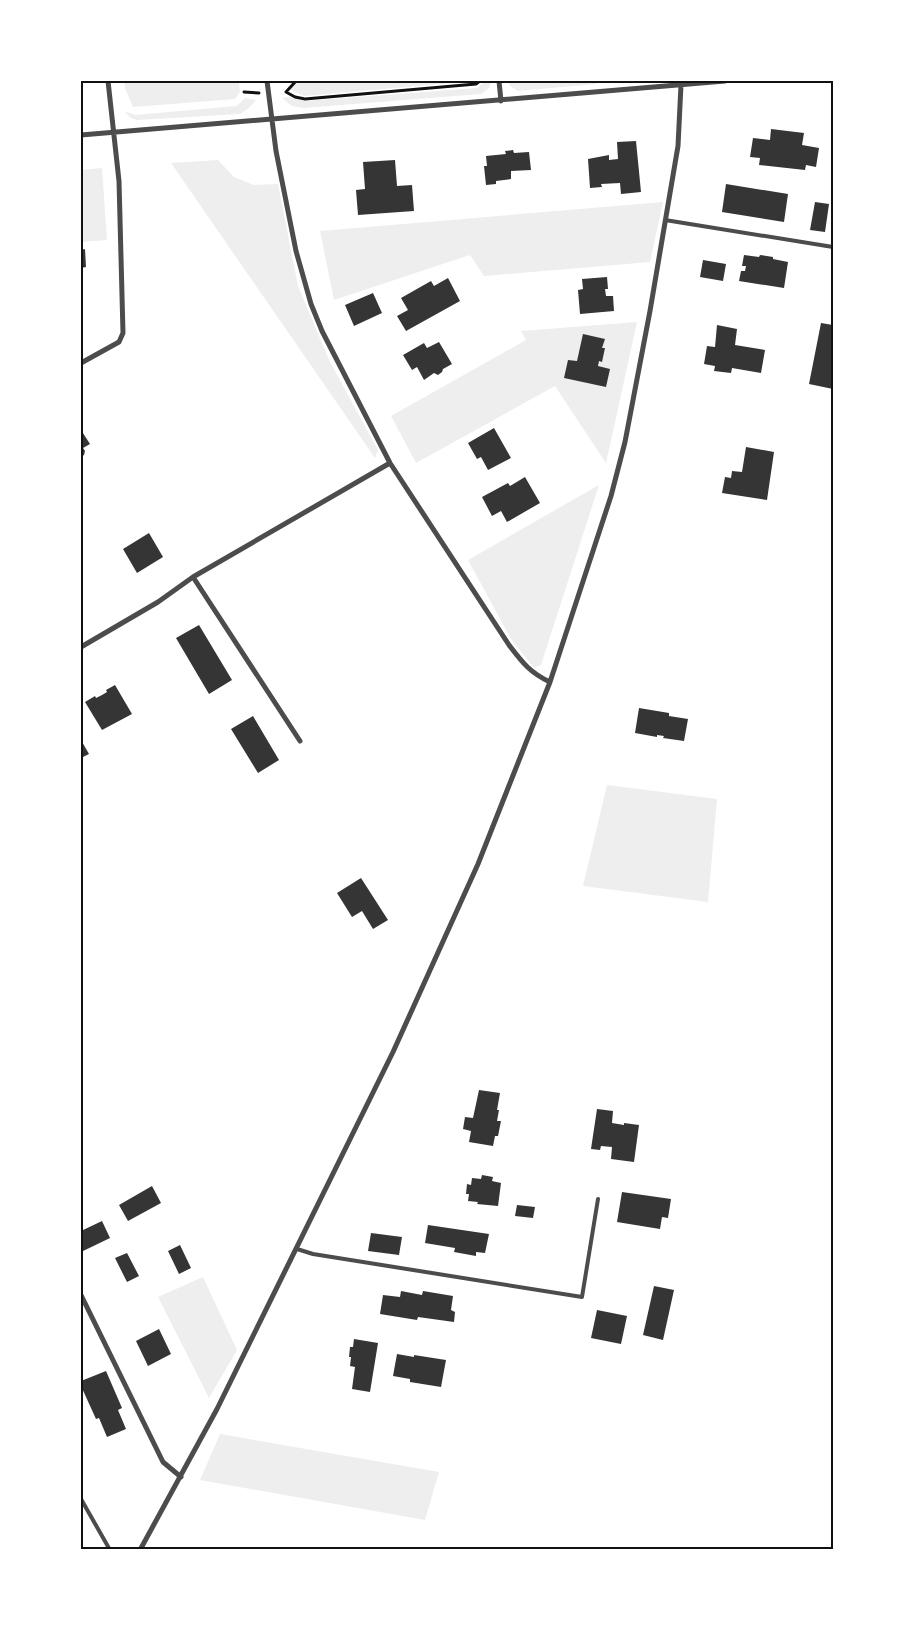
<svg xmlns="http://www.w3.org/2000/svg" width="914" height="1631" viewBox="0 0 914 1631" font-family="'Asap Condensed',sans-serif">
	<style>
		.green { fill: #eee }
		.building { fill: #353535 }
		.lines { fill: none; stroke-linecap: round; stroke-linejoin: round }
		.path { stroke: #111; stroke-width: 3 }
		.service { stroke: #4c4c4c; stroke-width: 4 }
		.minor { stroke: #4c4c4c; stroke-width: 5 }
		.neatline { fill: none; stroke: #111; stroke-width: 2 }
	</style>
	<rect width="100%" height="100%" fill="#fff"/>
	<path class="green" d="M124,81h115l1,11 -5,7 -102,8 -8,-19z
		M298,81h177l-171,15 -14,-7z
		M485,81h6l-2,7 -8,6 -178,14 -11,-2 -10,-8 6,-1 16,4 173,-13z
		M508,81l15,2 22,-2h51v3l-78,7 -8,-5z
		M245,98l11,2 -7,8 -9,6 -103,6 -6,-2 -7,-7 11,4 102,-9z
		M218,160l16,17 20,8 24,-1 20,102 32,76 48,88 -3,8 -204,-295z
		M102,168l5,72 -26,2v-72z
		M663,202l-13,60 -166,14 -14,-21 -136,45 -14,-69z
		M637,322l-31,141 -51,-77 -139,77 -25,-47 135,-76 -5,-9z
		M599,485l-58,180 -7,3 -23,-29 -43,-79z
		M607,785l110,14 -9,103 -125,-16z
		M203,1277l34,73 -28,48 -51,-101z
		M220,1434l219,38 -14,48 -225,-40z"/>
	<path class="building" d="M771,129l33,4 -2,12 17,3 -3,19 -10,-2 -1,5 -46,-5 1,-7 -10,-1 3,-19 17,2z
		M636,141l5,51 -20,2 -1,-11 -19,1 1,3 -12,1 -2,-29 21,-4v5l9,-1 -1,-17z
		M513,150l1,3 15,-1 2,18 -20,1v8l-15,2v3l-10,1 -2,-19h3l-1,-10 20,-2 -1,-3z
		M395,160l2,26 15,-1 2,26 -56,4 -2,-25 9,-1 -2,-27z
		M726,184l62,10 -4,28 -62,-10z
		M815,202l14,2 -4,28 -15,-2z
		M85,249l1,18 -5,1v-18z
		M744,255l15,2 1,-2 13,2v2l15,3 -4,26 -45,-7 2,-10h4l1,-5h-4z
		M703,260l23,4 -3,17 -23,-4z
		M607,277l1,12h-3l1,7h7l1,15 -34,3 -2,-24 5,-1 -1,-10z
		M448,278l12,23 -54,30 -9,-15 11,-6 -7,-12 30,-17 3,5z
		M373,293l9,20 -28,13 -9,-21z
		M821,323l12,2v64l-24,-5z
		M717,325l20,4 -2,16 30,5 -4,23 -29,-5 -1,5 -17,-2 1,-5 -11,-2 3,-18 8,1z
		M583,334l22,5 -3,9h3l-3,14 -3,-1 -1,5 12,3 -4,18 -42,-9 4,-18 9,1z
		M439,342l13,22 -9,5 -1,3 -4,3 -4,-2 -10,7 -7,-13 -5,3 -9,-15 21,-12 3,5z
		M494,428l17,30 -23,12 -7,-13 -4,2 -9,-16z
		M81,430l9,14 -7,4 2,3 -1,4 -3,2z
		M746,447l28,5 -7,48 -45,-7 3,-16 6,1 1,-7 10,1z
		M525,477l15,26 -33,19 -6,-11 -9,5 -10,-19 26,-14 2,3z
		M149,533l14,24 -26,16 -14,-24z
		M199,625l33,55 -23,14 -33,-56z
		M115,685l17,29 -30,16 -17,-28 10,-6 1,2 6,-3 5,-3 -1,-2z
		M639,708l30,5v3l19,3 -4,22 -21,-3 1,-2 -7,-1v2l-22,-4z
		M253,716l26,44 -21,13 -27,-44z
		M81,740l8,14 -8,4z
		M361,878l27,42 -15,9 -11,-18 -10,6 -15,-24z
		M479,1090l21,3 -3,17h2l-2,11h4l-3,15h-3l-2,10 -24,-4 2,-11 -8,-2 2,-12 8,1z
		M597,1109l16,2 -1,12 12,2v-2l15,2 -5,37 -23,-3 1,-12 -11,-1 -1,4 -9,-1z
		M482,1175l11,2 -1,4 9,2 -3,23 -21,-2 1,-2 -10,-1 1,-7h-3l1,-10 4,1 1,-7 9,1z
		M152,1186l9,17 -33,18 -9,-16z
		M622,1192l49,7 -3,19 -6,-1 -2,12 -43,-7z
		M517,1205l18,2 -2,11 -18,-2z
		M102,1221l8,17 -29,14v-21z
		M428,1225l61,9 -4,19 -9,-1v4l-22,-4 1,-4 -30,-5z
		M371,1233l31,4 -3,18 -31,-4z
		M180,1245l11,23 -12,6 -11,-23z
		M127,1253l12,23 -12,6 -12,-24z
		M654,1286l20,4 -11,50 -20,-5z
		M401,1291l21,4 1,-4 30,5 -2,14 4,2 -1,10 -36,-5 -1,3 -37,-6 3,-19 17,2z
		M597,1310l30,6 -6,28 -30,-6z
		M159,1329l12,25 -23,12 -12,-25z
		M354,1339l24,4 -8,49 -18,-3 3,-22 -5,-1 1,-9h-2l1,-10h3z
		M397,1354l17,3v-2l32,5 -5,27 -31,-5v-3l-17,-3z
		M106,1371l16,37 -4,2 8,19 -19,8 -8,-19 -3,1 -15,-33v-5z"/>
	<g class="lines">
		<path class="path" d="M296,81l-10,11 9,5 10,2 171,-15 4,-3
			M244,92l15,1"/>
		<path class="service" d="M665,220l168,27
			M297,1249l16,5 269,43 16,-98
			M81,1499l29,51"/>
		<path class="minor" d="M267,81l9,70 20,100 15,53 11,27 68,132 119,182c13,17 21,28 41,37
			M499,81l2,20
			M81,135l644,-54
			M81,363l38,-21 4,-9 -4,-152 -11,-100
			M81,647l77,-45 35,-25
			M300,741l-107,-164 197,-114
			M81,1295l82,167 18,15
			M140,1550l77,-141 176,-357 85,-188 72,-182 61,-186 14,-54 25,-131 28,-165 3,-61"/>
	</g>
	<rect width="914" height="1631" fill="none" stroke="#ffffff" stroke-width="165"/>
	<rect x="82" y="82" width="750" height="1466" class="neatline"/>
</svg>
